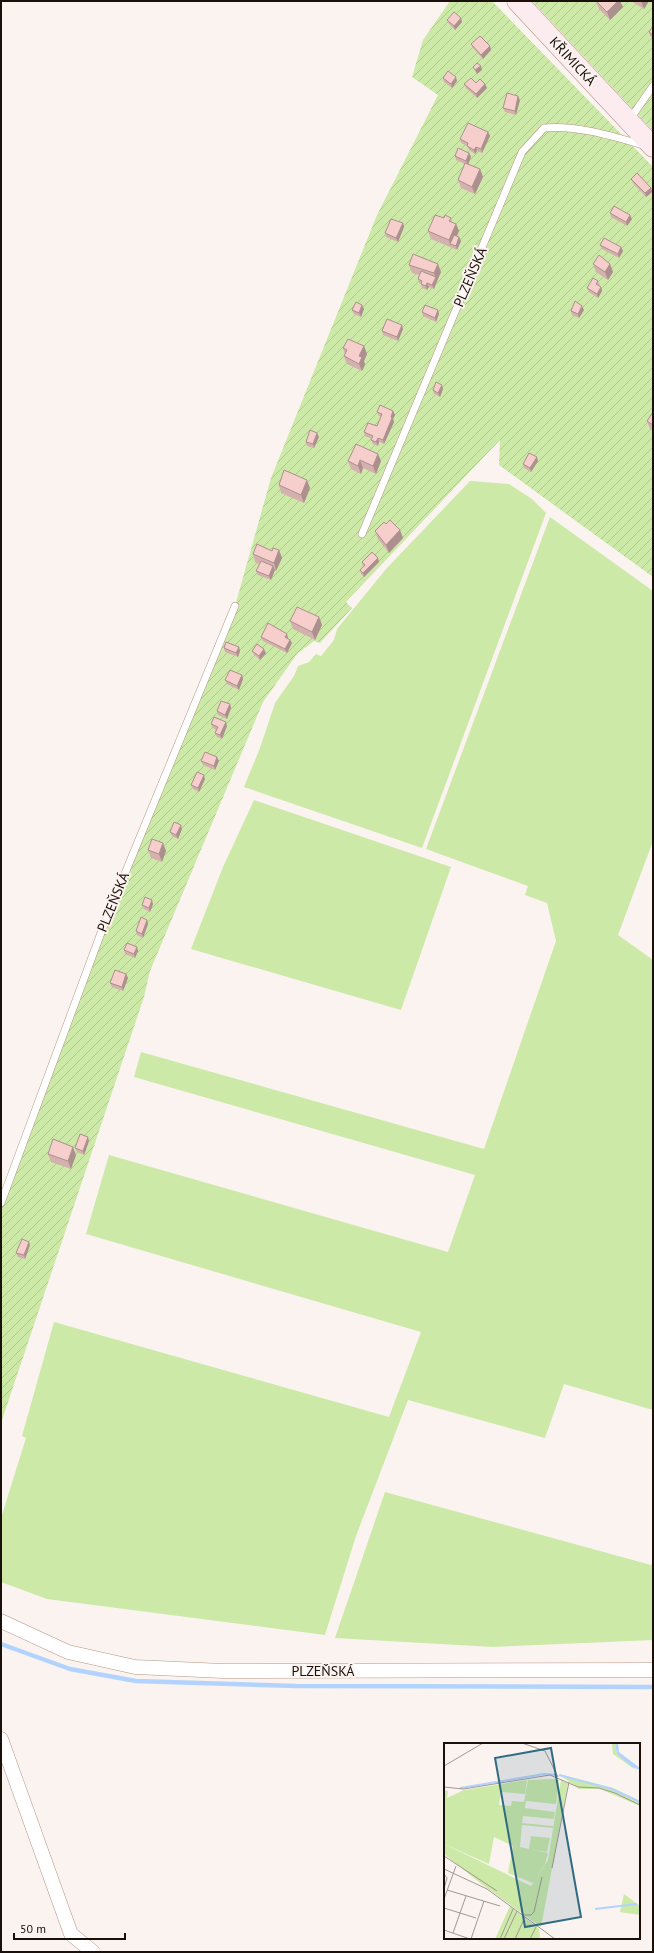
<svg xmlns="http://www.w3.org/2000/svg" width="654" height="1953" viewBox="0 0 654 1953" font-family="'PT Sans',sans-serif">
	<style>
		.grass { fill: #cce9a8 }
		.garden { fill: url(#garden-furrows) }
		.lines { fill: none; stroke-linecap: round; stroke-linejoin: round }
		.stream { stroke: #b2d3fe; stroke-width: 4.5 }
		.service-casing { stroke: #b79586; stroke-width: 8 }
		.minor-casing { stroke: #b79586; stroke-width: 15 }
		.secondary-casing { stroke: #b79586; stroke-width: 21 }
		.service { stroke: #fff; stroke-width: 7 }
		.minor { stroke: #fff; stroke-width: 14 }
		.secondary { stroke: #fcecef; stroke-width: 20 }
		.wall { fill: #d4b1af }
		.shaded-wall { fill: #ac908e }
		.building { fill: #f6cecb; stroke: #ac908e }
		.labels { text-anchor: middle; stroke-width: 4; stroke-linejoin: round; paint-order: stroke }
		.street-label { font-size: 14px; fill: #1a0f09; stroke: #fbf3f0 }
		.inset-river { fill: none; stroke: #b2d3fe; stroke-width: 2 }
		.inset-road { fill: none; stroke: #a19894; stroke-width: 1 }
		.view { fill: #306b83; fill-opacity: 0.15; stroke: #306b83; stroke-width: 2 }
		.inset-edge { fill: none; stroke: #1a0f09; stroke-width: 2 }
	</style>
	<defs>
		<pattern id="garden-furrows" width="10" height="10" patternUnits="userSpaceOnUse"><rect width="10" height="10" fill="#cce9a8"/><path d="M-1 1l2-2M0 10L10 0M9 11l2-2" fill="none" stroke="#afc78f"/></pattern>
	</defs>
	<rect width="100%" height="100%" fill="#fbf3f0"/>
	<path class="grass" d="M470,481l39,3 23,15 14,14 -124,335 -178,-61 16,-39 15,-45 19,-27 4,-10 11,-4 7,-8 5,2 13,-16 3,-11 49,-60z
		M550,517l103,74v250l-35,94 35,25v450l-89,-26 -19,54 -137,-38 -52,136 -31,99 -278,-36 -46,-17v-64l25,-80 -4,-2 32,-114 335,95 32,-85 -335,-98 23,-79 339,97 27,-77 -341,-98 7,-25 343,97 72,-208 -9,-38 -22,-8 3,-9 -102,-37z
		M254,800l197,67 -50,143 -210,-61 32,-82z
		M385,1492l266,73 2,-4v79l-160,7 -158,-9z"/>
	<path class="garden" d="M450,1h42l161,166v410l-154,-112 1,-25 -154,162 6,6 -32,35 -6,-2 -17,13 -34,48 -113,269 -6,26 -143,426v-220l104,-281 130,-316 36,-128 106,-263 61,-120 -26,-18 11,-37z
		M532,1h121v130z"/>
	<g class="lines">
		<path class="stream" d="M1,1644l69,25 66,12 160,5 357,1"/>
		<defs>
			<path id="service" d="M630,119l23,-33
				M362,534l160,-382 22,-24c33,-3 68,8 99,17
				M1,1203l104,-281 130,-316"/>
			<path id="minor" d="M1,1621l67,31 67,15 88,4 430,-1
				M1,1739l70,195 22,18"/>
			<path id="secondary" d="M517,1l136,146"/>
		</defs>
		<use href="#service" class="service-casing"/>
		<use href="#minor" class="minor-casing"/>
		<use href="#secondary" class="secondary-casing"/>
		<use href="#service" class="service"/>
		<use href="#minor" class="minor"/>
		<use href="#secondary" class="secondary"/>
	</g>
	<path class="wall" d="M596,1h24l3,6 -13,13 -11,-11z
		M631,1h18l-5,8z
		M447,20l15,2 -7,8 -6,-6z
		M653,26v12l-3,-2 -1,-4z
		M471,44l19,2 1,4 -8,9 -10,-11z
		M443,78l14,3 -5,7 -8,-6z
		M476,83l11,5 -10,10 -11,-10 -2,-4z
		M520,100l-4,15 -11,-3 -2,-4z
		M488,132l2,4 -8,17 -5,-2 -2,3 -6,-4 -2,-4 -6,-3 -1,-4z
		M469,153l2,4 -3,7 12,5 3,8 -8,17 -14,-6 -3,-8 7,-16 -9,-4 -1,-4z
		M631,179l20,9 1,4 -6,5 -13,-14z
		M610,213l22,6 -5,7 -16,-9z
		M444,218h7l1,4 4,2 3,7 -2,5 2,1 2,4 -4,9 -26,-11 -3,-8z
		M403,223l1,4 -6,15 -12,-5 -1,-4z
		M600,245l21,2 2,4 -4,7 -17,-9z
		M593,264h17l3,8 -5,8 -12,-8z
		M409,265l32,7 -7,17 -5,-2 -2,3 -5,-2 -1,-4 -2,-1 -1,-4 1,-4 -7,-2z
		M598,281l2,4 -1,1 2,1 1,4 -4,7 -9,-6 -2,-4z
		M364,309l-3,8 -7,-3 -2,-4z
		M438,310l1,4 -3,8 -13,-6 -1,-4z
		M584,310l-5,8 -7,-3 -1,-4z
		M403,329l-5,12 -15,-6 -1,-4z
		M364,346l3,8 -3,7 1,4 -3,6 -15,-7 -3,-8 1,-2 -2,-6z
		M443,389l-3,8 -6,-3 -1,-4z
		M393,411l2,4 -2,4 1,3 -10,22 -5,-2 -1,4 -5,-2 -2,-4 1,-1 -7,-3 -1,-4 13,-6 4,-9 -2,-1 -2,-4z
		M653,412v19l-3,-2 -3,-8z
		M319,437l-5,11 -7,-2 -1,-4z
		M378,454l3,7 -5,13 -13,-6 -2,6 -10,-5 -3,-8z
		M538,461l-7,11 -7,-4 -1,-4z
		M279,485l31,3 -6,15 -23,-10z
		M386,524l14,6 3,8 -14,15 -11,-14 -3,-8z
		M279,550l3,8 -6,13 -1,-1 -4,10 -13,-5 -2,-4 3,-7 -4,-2 -2,-8z
		M378,558l1,4 -15,15 -3,-3 -1,-4 3,-4 -1,-4z
		M319,617l3,8 -7,15 -22,-11 -3,-8z
		M261,637l27,1 2,2 2,3 -5,10 -24,-12z
		M239,647l1,4 -2,6 -13,-5 -1,-4z
		M252,651l14,2 -6,7 -6,-5z
		M242,675l1,4 -4,11 -12,-6 -2,-4z
		M230,704l1,4 -4,11 -9,-4 -1,-4z
		M211,724l16,2 -5,13 -5,-2 -2,-4 1,-3 -3,-2z
		M201,761h18l-4,9 -12,-5z
		M205,779l-6,13 -6,-3 -2,-4z
		M182,829l-4,10 -6,-3 -2,-4z
		M148,850l18,1 -4,11 -11,-4z
		M153,904l-3,8 -6,-3 -2,-4z
		M147,920l1,4 -5,14 -6,-3 -1,-4z
		M137,947l1,4 -3,7 -10,-4 -1,-4z
		M126,974l2,4 -5,13 -11,-4 -2,-4z
		M89,1141l-5,14 -7,-3 -2,-4z
		M48,1154l28,1 -5,14 -20,-7z
		M29,1242l1,3 -5,14 -7,-2 -2,-4z"/>
	<path class="shaded-wall" d="M618,1h2l3,6 -13,13 -3,-8z
		M641,1h8l-5,8z
		M461,18l1,4 -7,8 -1,-4z
		M490,46l1,4 -8,9 -2,-4z
		M481,66l1,4 -5,4 -2,-4z
		M456,77l1,4 -5,7 -1,-4z
		M485,84l2,4 -10,10 -1,-4z
		M518,96l2,4 -4,15 -1,-4z
		M488,132l2,4 -8,17 -1,-4z
		M476,147l1,4 -2,3 -1,-4z
		M469,153l2,4 -3,8 -2,-4z
		M480,169l3,8 -8,17 -3,-7z
		M651,188l1,4 -6,5 -1,-4z
		M630,215l2,4 -5,7 -1,-4z
		M403,223l1,4 -6,15 -2,-4z
		M456,224l3,7 -6,14 -3,-1 -1,-4z
		M459,237l2,4 -4,9 -1,-4z
		M621,247l2,4 -4,7 -1,-4z
		M438,264l3,8 -4,9 -3,-8z
		M610,264l3,8 -5,8 -3,-8z
		M436,277l1,4 -3,8 -2,-4z
		M427,283l2,4 -2,3 -1,-4z
		M601,287l1,4 -4,7 -1,-4z
		M362,305l2,4 -3,8 -2,-4z
		M582,306l2,4 -5,8 -1,-4z
		M438,310l1,4 -3,8 -1,-4z
		M402,325l1,4 -5,12 -1,-4z
		M364,346l3,8 -3,7 1,4 -3,6 -3,-7v-8z
		M442,385l1,4 -3,8 -2,-4z
		M393,411l2,4 -2,4 1,3 -10,22 -1,-4z
		M317,433l2,4 -5,11 -1,-4z
		M378,438l1,4 -1,4 -2,-4z
		M378,454l3,7 -5,13 -3,-8z
		M537,457l1,4 -7,11 -1,-4z
		M360,460l3,8 -2,6 -3,-8z
		M307,480l3,8 -6,15 -3,-8z
		M400,530l3,8 -14,15 -3,-8z
		M279,550l3,8 -6,13 -2,-8z
		M378,558l1,4 -15,15 -1,-4z
		M273,566l2,4 -4,10 -2,-4z
		M319,617l3,8 -7,15 -3,-8z
		M287,634l1,4 -1,3 -2,-4z
		M290,640l2,3 -5,10 -2,-4z
		M239,647l1,4 -2,6 -2,-4z
		M264,649l2,4 -6,7 -1,-4z
		M242,675l1,4 -4,11 -2,-4z
		M230,704l1,4 -4,11 -2,-4z
		M226,722l1,4 -5,13 -2,-4z
		M217,757l2,4 -4,9 -1,-4z
		M204,775l1,4 -6,13 -1,-4z
		M181,825l1,4 -4,10 -2,-4z
		M163,843l3,8 -4,11 -3,-8z
		M152,900l1,4 -3,8 -1,-4z
		M147,920l1,4 -5,14 -1,-4z
		M137,947l1,4 -3,7 -1,-4z
		M126,974l2,4 -5,13 -1,-4z
		M88,1137l1,4 -5,14 -1,-4z
		M73,1147l3,8 -5,14 -3,-8z
		M29,1242l1,3 -5,14 -1,-4z"/>
	<path class="building" d="M596,1h22l-11,11z
		M454,12l7,6 -7,8 -7,-6z
		M653,26v9l-4,-3z
		M480,36l10,10 -9,9 -10,-11z
		M477,63l4,3 -6,4 -2,-3z
		M448,71l8,6 -5,7 -8,-6z
		M471,78l5,5 4,-4 5,5 -9,10 -12,-10z
		M507,93l11,3 -3,15 -12,-3z
		M468,123l20,9 -7,17 -5,-2 -2,3 -7,-4 1,-3 -8,-4z
		M458,148l11,5 -3,8 -11,-5z
		M465,163l15,6 -8,18 -14,-7z
		M637,173l14,15 -6,5 -14,-14z
		M614,206l16,9 -4,7 -16,-9z
		M435,215l9,3 1,-3 6,3 -2,3 7,3 -7,16 -21,-9z
		M391,219l12,4 -7,15 -11,-5z
		M454,235l5,2 -3,9 -6,-2z
		M604,238l17,9 -3,7 -18,-9z
		M413,254l25,10 -4,9 -25,-8z
		M599,255l11,9 -5,8 -12,-8z
		M421,271l15,6 -4,8 -5,-2 -1,3 -5,-2 1,-3 -4,-2z
		M593,278l5,3 -2,3 5,3 -4,7 -10,-6z
		M575,301l7,5 -4,8 -7,-3z
		M356,302l6,3 -3,8 -7,-3z
		M425,305l13,5 -3,8 -13,-6z
		M387,319l15,6 -5,12 -15,-6z
		M348,339l16,7 -5,10 3,1 -3,7 -15,-8 3,-6 -4,-2z
		M436,382l6,3 -4,8 -5,-3z
		M380,405l13,6 -2,6 1,1 -9,22 -5,-2 -2,4 -5,-2 2,-4 -9,-4 4,-9 9,3 5,-12 -5,-2z
		M653,412v13l-6,-4z
		M310,430l7,3 -4,11 -7,-2z
		M356,444l22,10 -5,12 -13,-6 -2,6 -10,-5z
		M529,453l8,4 -7,11 -7,-4z
		M284,470l23,10 -6,15 -22,-10z
		M390,520l10,10 -14,15 -11,-14 9,-9 2,2z
		M257,544l15,7 1,-3 6,2 -5,13 -21,-9z
		M372,552l6,6 -15,15 -3,-3 5,-5 -3,-3z
		M261,561l12,5 -4,10 -13,-5z
		M297,607l22,10 -7,15 -22,-11z
		M268,623l19,11 -2,3 5,3 -5,9 -24,-12z
		M226,642l13,5 -3,6 -12,-5z
		M257,644l7,5 -5,7 -7,-5z
		M230,670l12,5 -5,11 -12,-6z
		M221,701l9,3 -5,11 -8,-4z
		M214,717l12,5 -6,13 -5,-2 3,-6 -7,-3z
		M205,752l12,5 -3,9 -13,-5z
		M197,772l7,3 -6,13 -7,-3z
		M174,822l7,3 -5,10 -6,-3z
		M152,839l11,4 -4,11 -11,-4z
		M145,897l7,3 -3,8 -7,-3z
		M141,917l6,3 -5,14 -6,-3z
		M127,943l10,4 -3,7 -10,-4z
		M115,970l11,4 -4,13 -12,-4z
		M80,1134l8,3 -5,14 -8,-3z
		M53,1139l20,8 -5,14 -20,-7z
		M22,1239l7,3 -5,13 -8,-2z"/>
	<g class="labels">
		<g class="street-label">
			<text transform="translate(573 61) rotate(47)" y="5">KŘIMICKÁ</text>
			<text transform="translate(470 277) rotate(-67)" y="5">PLZEŇSKÁ</text>
			<text transform="translate(113 902) rotate(-68)" y="5">PLZEŇSKÁ</text>
			<text x="323" y="1676">PLZEŇSKÁ</text>
		</g>
	</g>
	<g transform="translate(444 1743)">
		<rect width="196" height="196" fill="#fbf3f0"/>
		<path d="M109,36l6,1 -3,24 -30,-3 -1,7 30,4 -1,7 -31,-3 -1,7 31,3v2l-31,-3 -2,22 28,6 -3,11 -12,19 -25,-10 5,-27 -19,-9 -5,27 -45,-20v-54l4,1 -1,7 17,-8 63,-10 -2,14 -24,-2 -2,13 12,1 1,-5 12,1 4,-22zM87,93l19,2 -3,14 -18,-3z" fill="#cce9a8"/>
		<path d="M168,0h3l2,11 23,19 -27,-19zM115,31l54,14 27,13v5l-40,-17h-21z" fill="#cce9a8"/>
		<path d="M117,37l7,3 -27,144 -61,-44 -36,-29v-10l87,42 17,-26zM180,151l16,12v9l-20,-3zM66,163l29,23 1,10h-45z" fill="#cce9a8"/>
		<path d="M171,0h3l1,9 21,16v2l-8,-3 -15,-13z" fill="#b2d3fe"/>
		<path class="inset-river" d="M115,32l53,14 28,13M16,45l84,-14 12,1M151,166l42,-5"/>
		<path class="inset-road" d="M78,0l23,8 13,26M0,23l39,-23M0,44l19,2 87,-14 28,12 21,1 16,5 25,12M0,113l53,35M108,125l17,-86M0,126l43,20 68,50M0,131l3,4 -3,11M3,147l53,16M0,156l12,-33M0,165l32,10M78,172h9l3,-3 8,-35M0,187l26,9M9,190l13,-37M27,196l13,-38M56,196l13,-30M60,196l13,-28M71,196l10,-22M86,196l7,-14"/>
		<path class="view" d="M107,5l30,169 -56,10 -30,-169z"/>
		<rect width="196" height="196" class="inset-edge"/>
	</g>
	<rect width="654" height="1953" fill="none" stroke="#1a0f09" stroke-width="4"/>
	<path d="M14 1933v6h111v-6" fill="none" stroke="#1a0f09" stroke-width="2"/>
	<text x="20" y="1933" font-size="12" fill="#1a0f09" stroke="#fbf3f0" stroke-width="3" paint-order="stroke">50 m</text>
</svg>
